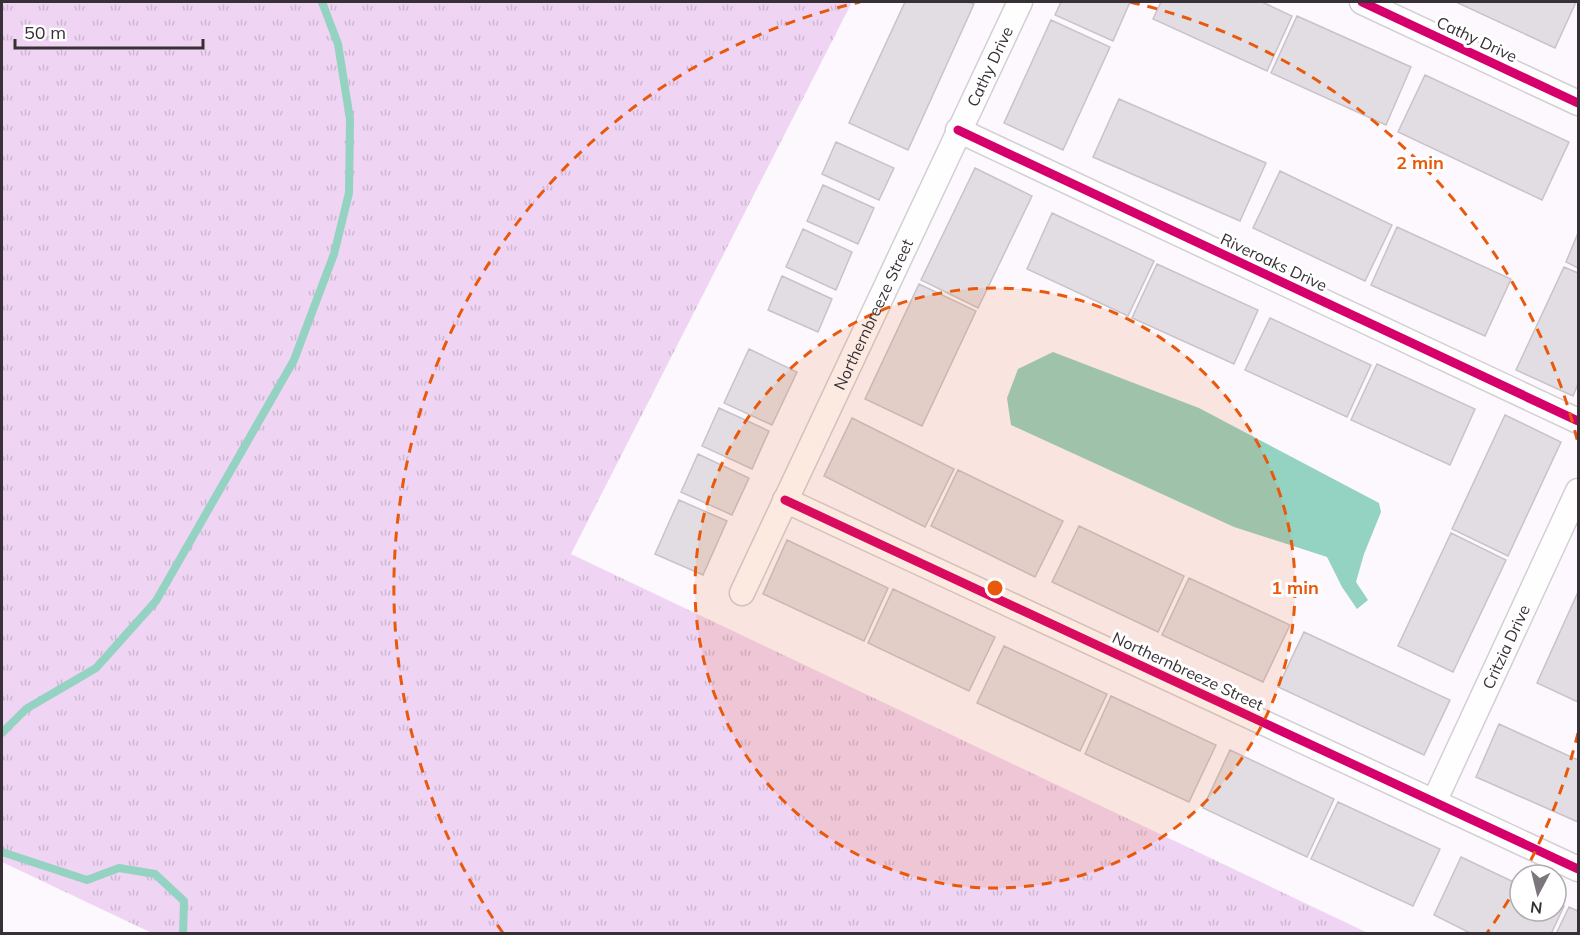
<svg xmlns="http://www.w3.org/2000/svg" width="1580" height="935" viewBox="0 0 1580 935" font-family="Mulish,sans-serif">
	<style>
		.grass { fill: url(#grass-tufts) }
		.water { fill: #94d2c1 }
		.lines { fill: none; stroke-linecap: round; stroke-linejoin: round }
		.stream { stroke: #94d2c1; stroke-width: 8 }
		.building { fill: #e2dde2; stroke: #c8c3c9; stroke-width: 1.5 }
		.minor-casing { stroke: #d3cfd4; stroke-width: 27 }
		.minor { stroke: #fffeff; stroke-width: 24 }
		.cycleway-casing { stroke: #fff; stroke-width: 13 }
		.cycleway { stroke: #d6006c; stroke-width: 9 }
		.ring { fill: none; stroke: #e8590c; stroke-width: 3; stroke-dasharray: 10 8 }
		.labels { text-anchor: middle; stroke-width: 6; stroke-linejoin: round; paint-order: stroke }
		.street-label { font-size: 16px; fill: #373137; stroke: #fff }
		.centre { fill: #e8590c; stroke: #fff; stroke-width: 3 }
		.ring-label { font-size: 18px; text-anchor: middle; font-weight: bold; fill: #e8590c; stroke: #fff; stroke-width: 6; stroke-linejoin: round; paint-order: stroke }
	</style>
	<defs>
		<pattern id="grass-tufts" width="24" height="20" patternUnits="userSpaceOnUse" patternTransform="scale(1.5)"><rect width="24" height="20" fill="#efd5f3"/><path d="M3 7l-1-3M5 7V3M7 7l1-3M15 17l-1-3M17 17v-4M19 17l1-3" fill="none" stroke="#ceb7d1"/></pattern>
	</defs>
	<rect width="100%" height="100%" fill="#fcf8fd"/>
	<path class="grass" d="M2,2h850l-281,552 797,379 -1214,1 -152,-72z"/>
	<path class="water" d="M1053,352l146,56 180,95 2,9 -17,42 -8,28 12,18 -11,9 -15,-22 -15,-30 -93,-30 -223,-102 -4,-27 11,-29z"/>
	<g class="lines">
		<path class="stream" d="M2,733l24,-24 70,-41 60,-67 138,-241 40,-106 15,-61 1,-74 -12,-75 -16,-42
			M2,852l85,28 32,-12 36,6 29,27 -1,33"/>
	</g>
	<path class="building" d="M905,2h63l6,2 -66,146 -59,-27z
		M1061,2h69l-17,39 -58,-26z
		M1161,2h101l30,14 -25,55 -114,-52z
		M1456,2h120l-21,46z
		M1297,16l114,51 -25,58 -115,-52z
		M1051,20l59,27 -47,103 -59,-27z
		M1425,75l144,67 -27,58 -144,-68z
		M1119,99l147,64 -26,58 -147,-64z
		M836,142l58,26 -15,32 -57,-26z
		M975,168l57,28 -54,112 -57,-28z
		M1280,171l112,54 -27,56 -112,-53z
		M823,185l51,23 -16,36 -51,-23z
		M1052,213l102,48 -26,55 -101,-47z
		M1397,227l114,52 -26,57 -114,-51z
		M803,229l49,23 -16,38 -50,-23z
		M1578,233v35l-12,-6z
		M1157,264l101,46 -24,54 -102,-46z
		M1564,267l14,6v111l-5,12 -57,-26z
		M782,276l50,23 -14,33 -50,-22z
		M919,284l57,27 -54,115 -57,-27z
		M1270,318l101,47 -24,52 -102,-47z
		M749,349l48,23 -25,53 -48,-22z
		M1377,364l98,45 -25,56 -99,-45z
		M719,408l50,23 -17,38 -50,-23z
		M1505,415l56,27 -53,114 -56,-27z
		M852,418l102,51 -29,58 -101,-51z
		M698,454l51,24 -17,37 -51,-23z
		M958,470l105,51 -28,56 -104,-51z
		M679,500l48,21 -24,54 -48,-21z
		M1079,526l105,50 -26,56 -106,-50z
		M1451,533l55,27 -53,112 -55,-26z
		M787,540l101,48 -24,53 -101,-47z
		M1189,578l101,47 -27,57 -101,-47z
		M893,589l102,48 -26,54 -101,-48z
		M1578,592v110l-41,-19z
		M1304,632l146,68 -26,55 -146,-68z
		M1004,646l103,48 -27,57 -103,-48z
		M1111,696l105,49 -27,57 -104,-48z
		M1499,724l79,36v62l-102,-45z
		M1230,750l104,49 -27,58 -104,-49z
		M1338,802l102,47 -27,57 -102,-47z
		M1461,857l59,28v26h36v-9l8,4 -13,28h-79l-38,-19z
		M1569,907l9,4v23h-22z"/>
	<g class="lines">
		<defs>
			<g id="minor">
				<path d="M1362,2l216,101"/>
				<path d="M958,130l620,291"/>
				<path d="M785,500l793,369"/>
				<path id="s1" d="M742,593l278,-591"/>
				<path id="s2" d="M1434,802l144,-311"/>
			</g>
		</defs>
		<use href="#minor" class="minor-casing"/>
		<use href="#minor" class="minor"/>
		<defs>
			<path id="cycleway" d="M1362,2l216,101
				M958,130l620,291
				M785,500l793,369"/>
		</defs>
		<use href="#cycleway" class="cycleway-casing"/>
		<use href="#cycleway" class="cycleway"/>
	</g>
	<circle cx="995" cy="588" r="300" fill="#e8590c" fill-opacity=".12"/>
	<g class="ring">
		<circle cx="995" cy="588" r="300"/>
		<path d="M1578 733A601 601 0 0 1 1523 875M1518 884A601 601 0 0 1 1487 933M503 933A601 601 0 0 1 860 2M1130 2A601 601 0 0 1 1578 443"/>
	</g>
	<g class="labels">
		<g class="street-label">
			<text transform="translate(1477 39) rotate(25)" y="6">Cathy Drive</text>
			<text dy="6" stroke="none"><textPath href="#s1" startOffset="582">Cathy Drive</textPath></text>
			<text transform="translate(1274 262) rotate(25)" y="6">Riveroaks Drive</text>
			<text dy="6" stroke="none"><textPath href="#s1" startOffset="308">Northernbreeze Street</textPath></text>
			<text dy="6" stroke="none"><textPath href="#s2" startOffset="171">Critzia Drive</textPath></text>
			<text transform="translate(1188 671) rotate(25)" y="6">Northernbreeze Street</text>
		</g>
	</g>
	<circle cx="995" cy="588" r="9" class="centre"/>
	<g class="ring-label">
		<text x="1420" y="169">2 min</text>
		<text x="1295" y="594">1 min</text>
	</g>
	<rect width="1580" height="935" fill="none" stroke="#373137" stroke-width="6"/>
	<g transform="translate(1538 893) rotate(187)"><circle r="28" fill="#ffffff" stroke="#afadaf" stroke-width="1.5"/>
	<path d="M0-4.5L10 22L0 15L-10 22Z" fill="#7c777c"/>
	<text y="-9" font-size="16" font-weight="bold" text-anchor="middle" fill="#373137">N</text>
	</g>
	<path d="M15 39v9h188v-9" fill="none" stroke="#373137" stroke-width="3"/>
	<text x="24" y="39" font-size="18" fill="#373137" stroke="#ffffff" stroke-width="4.5" paint-order="stroke">50 m</text>
</svg>
